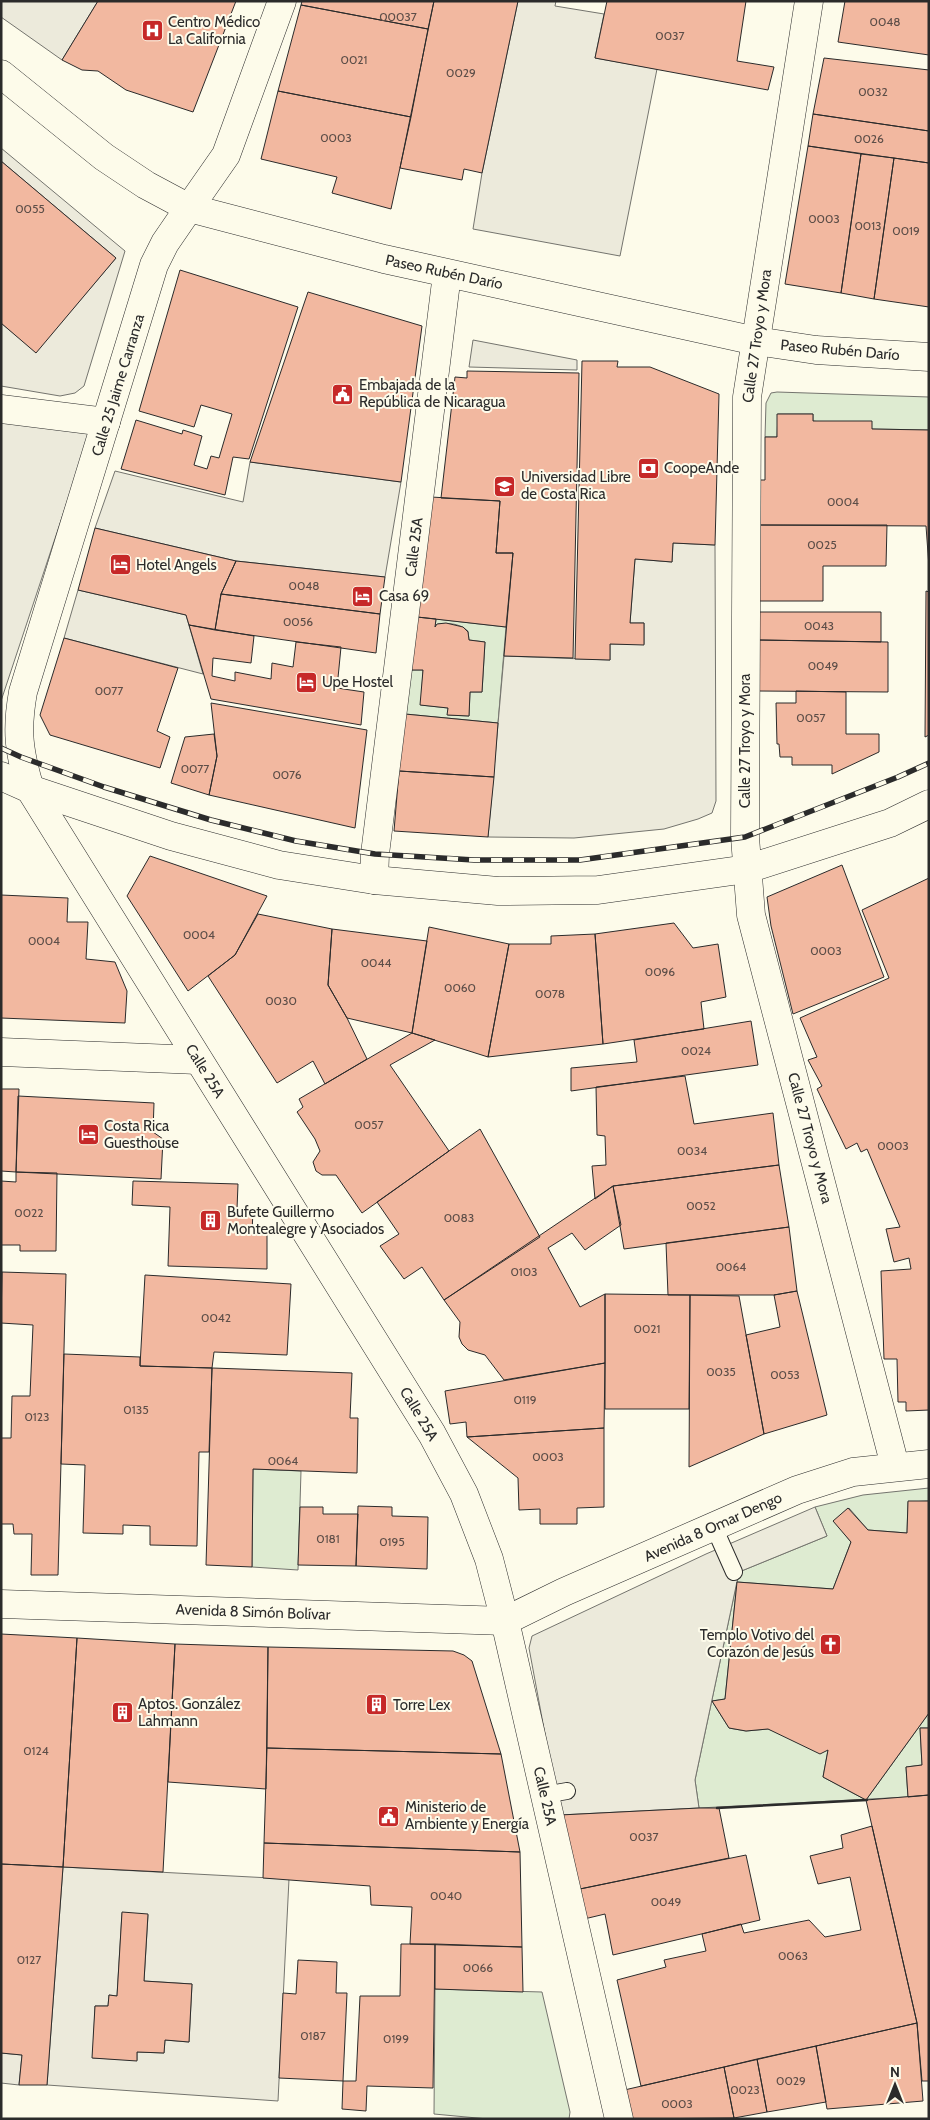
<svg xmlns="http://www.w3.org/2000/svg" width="930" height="2120" viewBox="0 0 930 2120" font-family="Cabin,sans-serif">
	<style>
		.green { fill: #deebd1; stroke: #74746e }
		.parking { fill: #eceadb; stroke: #74746e; fill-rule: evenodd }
		.building { fill: #f2b8a0; stroke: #2b2b2b }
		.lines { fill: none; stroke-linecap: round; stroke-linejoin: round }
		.service-casing { stroke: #2b2b2b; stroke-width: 18 }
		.minor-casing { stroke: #2b2b2b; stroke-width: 29 }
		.tertiary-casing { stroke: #2b2b2b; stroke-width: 29 }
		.secondary-casing { stroke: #2b2b2b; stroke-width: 29 }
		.trunk-casing { stroke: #2b2b2b; stroke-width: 29 }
		.service { stroke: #fdfbea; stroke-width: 16 }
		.minor { stroke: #fdfbea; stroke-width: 28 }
		.tertiary { stroke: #fdfbea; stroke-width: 28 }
		.secondary { stroke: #fdfbea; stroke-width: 28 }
		.trunk { stroke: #fdfbea; stroke-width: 28 }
		.rail-casing { stroke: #2b2b2b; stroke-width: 5.5 }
		.rail { stroke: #fdfbea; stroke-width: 4; stroke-dasharray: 11; stroke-linecap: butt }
		.wall { stroke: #2b2b2b; stroke-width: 2.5 }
		.labels { text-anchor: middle; stroke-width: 4; stroke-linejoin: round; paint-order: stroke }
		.number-label { font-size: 12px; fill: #5d4e48 }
		.poi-label { font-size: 15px; fill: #2b2b2b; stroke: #fdfbea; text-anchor: start }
		.street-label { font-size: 15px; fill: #2b2b2b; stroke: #fdfbea }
	</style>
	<rect width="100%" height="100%" fill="#fdfbea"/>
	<path class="green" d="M777,392l152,5v33l-57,-1 -59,-8v-7h-35l-1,23h-12l1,-34 5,-10z
		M436,619l70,8 -8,96 -93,-9 6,-44h12l-2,35 27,3v7l21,1 1,-24h12l3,-50 -16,-2 -1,-9c-9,-8 -19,-8 -30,-7l-3,3z
		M253,1469l48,2 -3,99 -46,-3z
		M929,1488v13l-21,1 -1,31 -39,-3 -19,-22 -15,13 17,21 -18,47 -96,-7 -12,117 -13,2 17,27 17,3 22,-2 60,21 -5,27 43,23 63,-87v15h-9l2,37 -16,2 2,30 -209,11 -4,-28 44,-208 88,-36 -12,-29 48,-12z
		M435,1989l107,3 28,120 -1,7h-81l-54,-5z"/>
	<path class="parking" d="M1,1h97l-36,59 -61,-43z
		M518,1h38l-1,5 49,8 -9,44 62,11 -37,187 -147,-27 9,-56z
		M1,148l124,103 -41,135 -9,7 -15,3 -59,-10v-63l35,29 80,-94 -115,-97z
		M473,340l104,20v10l-108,-3z
		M1,417l90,13 -90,271z
		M250,462l151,20 -16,95 -149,-16 -141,-33 20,-57 128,31z
		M673,543l42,2 1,256 -4,12 -14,6 -34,10 -90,9 -86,-1 16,-181 106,4v-16h34v-21h-14l5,-64 37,3z
		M78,590l108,25 17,59 -139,-36z
		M815,1507l12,29 -88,36 -44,208 4,28 -139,7 -31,-167 3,-12 174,-82z
		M63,1867l226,12 -11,222 -231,-16zM122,1913l26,2 -4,66 48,3 -3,58 -24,-2 -1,13 -27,-1v8l-44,-2 2,-52h13l1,-11 8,1z
		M1,2053l21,2 -3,30 -18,-2z"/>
	<path class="building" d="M98,1h138l-43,111 -67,-22 -28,-19 -16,-1 -20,-10z
		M302,1h132l-6,28 -127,-24z
		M434,1h84l-36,172 -18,-4 -2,11 -62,-12z
		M607,1h139l-9,60 37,6 -6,23 -173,-32z
		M845,1h84v54l-91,-13z
		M301,5l127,24 -17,88 -133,-26z
		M824,58l105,12v61l-116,-17z
		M278,91l133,26 -20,92 -59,-16 5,-16 -76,-18z
		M813,114l116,17v32l-121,-17z
		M808,146l53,8 -20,139 -56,-9z
		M861,154l33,4 -20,141 -33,-6z
		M894,158l35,5v144l-55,-8z
		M1,161l115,97 -80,95 -35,-30z
		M180,270l118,37 -49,152 -16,-2 -8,38 -104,-26 15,-49 46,14 1,-4 19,6 -8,29 13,4 4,-13 8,2 13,-44 -31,-9 -7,22 -55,-16z
		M308,292l114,34 -21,156 -151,-20z
		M582,361h36l-1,6h33l69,27 -4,151 -42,-2 -1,19 -37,-3 -5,64h14v22l-34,-1v16l-35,-1z
		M467,371l112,2 -6,285 -69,-2 9,-103h-17l4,-52 -59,-3 14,-121 12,1z
		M777,414h36v7h59v8l57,1v137l-3,-41 -168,-1v-45h7v-43h12z
		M431,497l69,4 -4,52h17l-7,74 -89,-10z
		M758,525h129l-1,41h-63v35h-65z
		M95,528l141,33 -15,33 -6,36 -26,-5 -3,-10 -108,-25z
		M236,561l149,16 -5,37 -159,-20z
		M926,591l3,1v143l-4,2z
		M221,594l159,20 -4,39 -161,-23z
		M758,612h123v30l-123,-2z
		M417,617l19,2 -1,8 2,-3 9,-1 17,4 5,5 1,8 16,2 -3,50h-12l-1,24 -22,-1 1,-7 -28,-3 3,-35h-12z
		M189,625l65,11 -3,27 -38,-5 -1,18 23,5v-9l36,7 1,-16 21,4 3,-25 45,5 -4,41 27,4 -3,33 -150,-26z
		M64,638l114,30 -21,63 13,6 -10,31 -110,-33 -10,-20z
		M758,640l130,2v50l-130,-1z
		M796,691l50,1v42h33v18l-47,22v-9h-40v-8h-12l-1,-13h-2l-1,-41h20z
		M211,703l156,27 -12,98 -146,-33 8,-39z
		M405,714l93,9 -4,54 -95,-6z
		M214,734l3,22 -8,39 -38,-12 14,-46z
		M399,771l95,6 -6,60 -94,-6z
		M150,856l117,40 -32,59 -47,36 -61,-95z
		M842,865l42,112 -91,37 -22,-88 -4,-29z
		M929,878v532l-23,1v-9h-8l-1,-43h-13l-3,-88 30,-2 -2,-11 -15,4 -8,-33 14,-2 -33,-78 -6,3 -4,-9 -11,6 -29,-60 5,-3 -14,-26 9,-3 -17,-39 89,-40 -27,-68z
		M1,895l67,3 -1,24h21l-2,37 29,3 12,29 -2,32 -124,-5z
		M258,914l74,15 -4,56 19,33 20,41 -42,25 -12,-23 -36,22 -69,-107 27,-21z
		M674,923l19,25 25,-4 8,53 -25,5 3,27 -101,15 -8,-110z
		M429,927l80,17 -21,113 -76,-24z
		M332,929l95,12 -15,92 -65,-15 -19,-33z
		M595,934l8,110 -115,13 21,-113h42v-8z
		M751,1021l7,44 -187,26v-23l66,-6 -3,-22z
		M412,1033l23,7 -45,25 59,86 -87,62 -26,-38h-14l-6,-4 -3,-9 7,-11 -5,-12 -18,-27 6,-5 -4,-8z
		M685,1076l9,48 79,-11 6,52 -166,21 -18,13 -3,-33 14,-1 -1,-29 -8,-1 -1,-48z
		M1,1089h18l-3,83 -15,-1z
		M18,1096l136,7 -1,29 10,7 -2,40 -145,-7z
		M480,1129l60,108 -96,63 -22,-33 -18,12 -24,-33 19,-12 -22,-32z
		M779,1165l10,62 -165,22 -11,-63z
		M16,1172l41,1 -1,78h-36v-6h-19v-64l15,1z
		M133,1181l105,3 -1,25 16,1 -1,23 15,1v35l-99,-3 2,-59 -38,-2z
		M613,1186l8,39 -36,25 -13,-17 -24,15 32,59 25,-13v69l-101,17 -19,-25 -17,-5 -6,-6 -3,-7 1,-15 -16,-22z
		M789,1227l8,64 -23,4h-106l-2,-52z
		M2,1272l64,2 -8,301h-27l1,-41h-18l-1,-10h-12v-86h10l1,-42h18l3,-71 -32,-2z
		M145,1275l146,9 -4,71 -73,-3 -2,16 -72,-2z
		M797,1291l30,124 -63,19 -18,-99 34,-8 -6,-32z
		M605,1294l85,1 -1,114h-84z
		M690,1295l49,1 25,138 -75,33z
		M64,1354l76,3v9l72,2 -3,84h-10l-2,94 -47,-1v-19l-27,-1v9l-40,-1 2,-68 -24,-1z
		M605,1363l-1,65 -137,9 -1,-15 -16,2 -5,-33z
		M212,1368l140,5 -2,45h8l-1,55 -104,-4 -1,98 -46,-2z
		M604,1428v79l-27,1v16h-37v-15l-21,1 -1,-32 -51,-41z
		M908,1501h21v212l-63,87 -43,-23 5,-27 -8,4 -52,-25 -22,2 -17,-3 -17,-27 13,-2 12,-117 96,7 18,-47 -18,-21 15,-13 20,22 39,3z
		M358,1506l34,1v9l36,1 -1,52 -71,-3z
		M300,1507h23v7h35l-2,52 -58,-1z
		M1,1634l76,4 -14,229 -62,-3z
		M77,1638l98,6 -12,228 -100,-5z
		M175,1644l93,3 -2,142 -98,-7z
		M268,1647l185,4 11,4 8,6 29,93 -234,-6z
		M920,1728h9v67l-21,2 -2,-30 16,-2z
		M267,1748l234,6 19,98 -256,-9z
		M929,1795v286h-7l-5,-58 -51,-223z
		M699,1808h20l10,50 -154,32 -15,-75z
		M872,1826l45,197 -276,63 -24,-106 49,-13 -2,-7 42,-9 -4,-17 39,-10 3,9 65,-13 16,17 36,-7 -11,-53 -32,7 -8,-28 33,-8 -2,-13z
		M264,1843l256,9 2,95 -112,-3 2,-37 -41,-2 -1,-19 -107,-8z
		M746,1855l14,65 -147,35 -8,-41 -25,6 -5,-30z
		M1,1864l62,3 -16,218h-28l3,-30 -21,-2z
		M122,1912l26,2 -4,67 48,3 -3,58 -24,-2 -1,13 -27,-1v9l-45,-3 3,-52h13l1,-11 8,1z
		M401,1944h34l-2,144 -66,-2 -1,25 -24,-2 1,-28h13l4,-85h40z
		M435,1944l87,3 1,45 -88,-3z
		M298,1960l39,2 -1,31h11l-4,88 -64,-3 4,-85 13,1z
		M917,2023l6,78 -96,8 -11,-63z
		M816,2046l10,56 -59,10 -10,-53z
		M757,2059l10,53 -33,6 -10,-51z
		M724,2067l10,51 -108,1 -6,-28z"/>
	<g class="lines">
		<defs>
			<path id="service" d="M714,1527l20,45
				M544,1795l23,-4"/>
			<path id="minor" d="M809,1l-62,396 -2,440 6,78 144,551
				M189,208l37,-53 56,-154
				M1,409l105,13
				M374,880l1,-26 72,-580
				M1,1052l197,8"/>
			<path id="tertiary" d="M1,1604l504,17 59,-29 233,-102 56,-18 76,-8"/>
			<path id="secondary" d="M189,208l-24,35 -11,22 -131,427c-7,39 -4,60 7,97l402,645 32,60 25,65 16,62 114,498"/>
			<path id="trunk" d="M1,74l103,83 42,28 43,23 195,51 372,82 60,9 113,7
				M1,776l29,13 141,47 108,29 95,15 124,11 100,-1 149,-21 143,-46 39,-19"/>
		</defs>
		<use href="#service" class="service-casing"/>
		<use href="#minor" class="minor-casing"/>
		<use href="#tertiary" class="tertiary-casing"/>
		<use href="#secondary" class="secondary-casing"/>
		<use href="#trunk" class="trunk-casing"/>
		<use href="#service" class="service"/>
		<use href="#minor" class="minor"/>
		<use href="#tertiary" class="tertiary"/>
		<use href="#secondary" class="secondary"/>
		<use href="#trunk" class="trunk"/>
		<defs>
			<path id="rail" d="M1,748l20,9 83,30 107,33 85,21 79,13 99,6h106l165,-23 153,-60 31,-14"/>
		</defs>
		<use href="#rail" class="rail-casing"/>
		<use href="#rail" class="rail"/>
		<path class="wall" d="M717,1808l150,-8"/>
	</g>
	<defs>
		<symbol id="hospital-square" viewBox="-11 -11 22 22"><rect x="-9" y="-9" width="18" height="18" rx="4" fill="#c62828" stroke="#fdfbea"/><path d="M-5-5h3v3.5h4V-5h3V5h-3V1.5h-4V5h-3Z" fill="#fff"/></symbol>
		<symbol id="civic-square" viewBox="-11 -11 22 22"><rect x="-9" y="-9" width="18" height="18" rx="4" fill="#c62828" stroke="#fdfbea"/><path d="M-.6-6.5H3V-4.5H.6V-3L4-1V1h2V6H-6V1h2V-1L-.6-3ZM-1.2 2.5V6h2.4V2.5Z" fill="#fff"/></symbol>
		<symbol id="bank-square" viewBox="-11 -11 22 22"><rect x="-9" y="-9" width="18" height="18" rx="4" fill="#c62828" stroke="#fdfbea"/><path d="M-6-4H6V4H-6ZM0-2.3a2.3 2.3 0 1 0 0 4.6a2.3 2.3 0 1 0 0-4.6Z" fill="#fff"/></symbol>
		<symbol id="university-square" viewBox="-11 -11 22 22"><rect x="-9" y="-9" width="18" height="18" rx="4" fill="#c62828" stroke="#fdfbea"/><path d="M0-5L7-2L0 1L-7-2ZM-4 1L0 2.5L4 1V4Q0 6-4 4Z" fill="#fff"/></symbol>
		<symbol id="hotel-square" viewBox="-11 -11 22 22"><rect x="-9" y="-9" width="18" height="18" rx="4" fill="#c62828" stroke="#fdfbea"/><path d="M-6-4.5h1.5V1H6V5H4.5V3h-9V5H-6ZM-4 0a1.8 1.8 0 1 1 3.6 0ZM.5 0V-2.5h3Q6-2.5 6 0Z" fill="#fff"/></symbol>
		<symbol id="building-square" viewBox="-11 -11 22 22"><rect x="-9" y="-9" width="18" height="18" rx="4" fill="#c62828" stroke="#fdfbea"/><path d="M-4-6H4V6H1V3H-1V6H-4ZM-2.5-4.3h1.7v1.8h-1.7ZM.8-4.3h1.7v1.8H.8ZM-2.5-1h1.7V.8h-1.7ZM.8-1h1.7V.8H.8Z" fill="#fff"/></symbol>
		<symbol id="church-square" viewBox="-11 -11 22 22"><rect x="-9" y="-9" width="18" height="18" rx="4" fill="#c62828" stroke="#fdfbea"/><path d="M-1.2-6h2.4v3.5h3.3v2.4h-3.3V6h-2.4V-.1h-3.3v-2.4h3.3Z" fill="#fff"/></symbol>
	</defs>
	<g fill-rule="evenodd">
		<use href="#hospital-square" x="140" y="18" width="25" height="25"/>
		<use href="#civic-square" x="330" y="382" width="25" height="25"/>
		<use href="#bank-square" x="636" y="456" width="25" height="25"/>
		<use href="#university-square" x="492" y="474" width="25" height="25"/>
		<use href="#hotel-square" x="108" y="552" width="25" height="25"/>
		<use href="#hotel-square" x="350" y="584" width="25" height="25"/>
		<use href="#hotel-square" x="294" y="670" width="25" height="25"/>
		<use href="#hotel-square" x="76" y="1122" width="25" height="25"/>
		<use href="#building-square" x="198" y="1208" width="25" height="25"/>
		<use href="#church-square" x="818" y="1632" width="25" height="25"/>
		<use href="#building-square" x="364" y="1692" width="25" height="25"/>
		<use href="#building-square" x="110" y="1700" width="25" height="25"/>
		<use href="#civic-square" x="376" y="1804" width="25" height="25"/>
	</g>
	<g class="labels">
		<g class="number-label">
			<text x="398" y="21">00037</text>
			<text x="885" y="26">0048</text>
			<text x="670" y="40">0037</text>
			<text x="354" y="64">0021</text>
			<text x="461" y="77">0029</text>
			<text x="873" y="96">0032</text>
			<text x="336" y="142">0003</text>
			<text x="869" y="143">0026</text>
			<text x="30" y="213">0055</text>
			<text x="824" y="223">0003</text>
			<text x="868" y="230">0013</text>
			<text x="906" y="235">0019</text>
			<text x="843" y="506">0004</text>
			<text x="822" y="549">0025</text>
			<text x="304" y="590">0048</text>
			<text x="298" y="626">0056</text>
			<text x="819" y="630">0043</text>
			<text x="823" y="670">0049</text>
			<text x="109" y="695">0077</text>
			<text x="811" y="722">0057</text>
			<text x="195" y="773">0077</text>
			<text x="287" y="779">0076</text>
			<text x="199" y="939">0004</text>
			<text x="44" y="945">0004</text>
			<text x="826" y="955">0003</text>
			<text x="376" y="967">0044</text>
			<text x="660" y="976">0096</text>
			<text x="460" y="992">0060</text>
			<text x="550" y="998">0078</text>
			<text x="281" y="1005">0030</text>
			<text x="696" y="1055">0024</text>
			<text x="369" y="1129">0057</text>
			<text x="893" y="1150">0003</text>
			<text x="692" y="1155">0034</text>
			<text x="701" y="1210">0052</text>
			<text x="29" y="1217">0022</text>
			<text x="459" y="1222">0083</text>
			<text x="731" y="1271">0064</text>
			<text x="524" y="1276">0103</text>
			<text x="216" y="1322">0042</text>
			<text x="647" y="1333">0021</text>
			<text x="721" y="1376">0035</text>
			<text x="785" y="1379">0053</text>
			<text x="525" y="1404">0119</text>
			<text x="136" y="1414">0135</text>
			<text x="37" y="1421">0123</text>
			<text x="548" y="1461">0003</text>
			<text x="283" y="1465">0064</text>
			<text x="328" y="1543">0181</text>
			<text x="392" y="1546">0195</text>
			<text x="36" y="1755">0124</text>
			<text x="644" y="1841">0037</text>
			<text x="446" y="1900">0040</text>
			<text x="666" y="1906">0049</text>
			<text x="793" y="1960">0063</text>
			<text x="29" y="1964">0127</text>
			<text x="478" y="1972">0066</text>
			<text x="313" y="2040">0187</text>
			<text x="396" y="2043">0199</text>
			<text x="791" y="2085">0029</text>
			<text x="745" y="2094">0023</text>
			<text x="677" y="2108">0003</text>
		</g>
		<g class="poi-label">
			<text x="168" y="27">Centro Médico<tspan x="168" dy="17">La California</tspan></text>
			<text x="359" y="390">Embajada de la<tspan x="359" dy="17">República de Nicaragua</tspan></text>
			<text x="664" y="473">CoopeAnde</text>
			<text x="521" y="482">Universidad Libre<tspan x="521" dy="17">de Costa Rica</tspan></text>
			<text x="136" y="570">Hotel Angels</text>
			<text x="379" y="601">Casa 69</text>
			<text x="322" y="687">Upe Hostel</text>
			<text x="104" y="1131">Costa Rica<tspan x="104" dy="17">Guesthouse</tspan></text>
			<text x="227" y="1217">Bufete Guillermo<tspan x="227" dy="17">Montealegre y Asociados</tspan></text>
			<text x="814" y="1640" text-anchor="end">Templo Votivo del<tspan x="814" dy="17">Corazón de Jesús</tspan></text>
			<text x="138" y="1709">Aptos. González<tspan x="138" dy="17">Lahmann</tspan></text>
			<text x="393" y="1710">Torre Lex</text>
			<text x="405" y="1812">Ministerio de<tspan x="405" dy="17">Ambiente y Energía</tspan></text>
		</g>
		<g class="street-label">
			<text transform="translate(444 272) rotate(12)" y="5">Paseo Rubén Darío</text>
			<text transform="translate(757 336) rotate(-82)" y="5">Calle 27 Troyo y Mora</text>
			<text transform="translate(840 350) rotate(5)" y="5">Paseo Rubén Darío</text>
			<text transform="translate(118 385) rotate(-73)" y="5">Calle 25 Jaime Carranza</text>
			<text transform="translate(414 547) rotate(-83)" y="5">Calle 25A</text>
			<text transform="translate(745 741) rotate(-90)" y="5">Calle 27 Troyo y Mora</text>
			<text transform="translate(205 1071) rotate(58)" y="5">Calle 25A</text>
			<text transform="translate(810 1138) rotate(75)" y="5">Calle 27 Troyo y Mora</text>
			<text transform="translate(419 1414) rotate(59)" y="5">Calle 25A</text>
			<text transform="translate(713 1527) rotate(-24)" y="5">Avenida 8 Omar Dengo</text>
			<text transform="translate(253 1612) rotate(2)" y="5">Avenida 8 Simón Bolívar</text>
			<text transform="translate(545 1796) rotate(77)" y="5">Calle 25A</text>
		</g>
	</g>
	<rect width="930" height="2120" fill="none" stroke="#2b2b2b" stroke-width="5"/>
	<g transform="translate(895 2085)" stroke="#fdfbea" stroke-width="4" paint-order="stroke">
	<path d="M0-4L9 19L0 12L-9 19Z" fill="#2b2b2b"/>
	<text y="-8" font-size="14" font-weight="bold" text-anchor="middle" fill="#2b2b2b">N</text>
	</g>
</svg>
